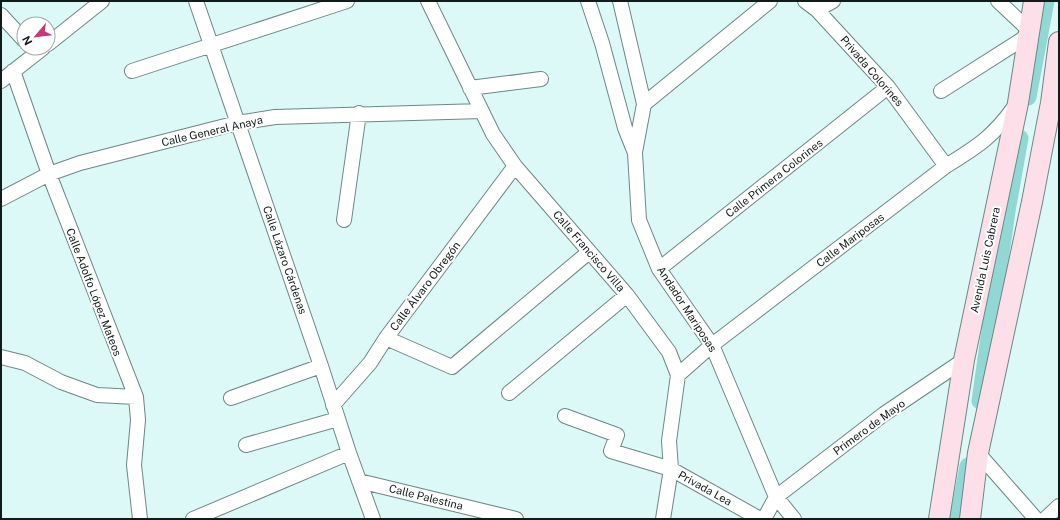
<svg xmlns="http://www.w3.org/2000/svg" width="1060" height="520" viewBox="0 0 1060 520" font-family="'Public Sans',sans-serif">
	<style>
		.lines { fill: none; stroke-linecap: round; stroke-linejoin: round }
		.canal { stroke: #91d8d4; stroke-width: 17 }
		.street-casing { stroke: #6d8785; stroke-width: 16 }
		.secondary-casing { stroke: #6d8785; stroke-width: 22 }
		.street { stroke: #fff; stroke-width: 14 }
		.secondary { stroke: #fcdfe8; stroke-width: 20 }
		.labels { text-anchor: middle; stroke-width: 4; stroke-linejoin: round; paint-order: stroke }
		.street-label { font-size: 11px; fill: #111b1a; stroke: #fff }
	</style>
	<rect width="100%" height="100%" fill="#dcf9f7"/>
	<g class="lines">
		<path class="canal" d="M1028,97l18,-96
			M980,401l27,-190 13,-73
			M958,519l10,-53"/>
		<defs>
			<path id="street" d="M196,1l125,365 28,87 24,66
				M428,1l65,133 22,32 112,129 42,57 9,23 -9,66 2,28 -8,50
				M588,1l14,42 23,85 10,25 4,67 20,49 53,76 64,152 18,22
				M620,1l24,103
				M805,1l12,9 71,77 58,79
				M998,1l31,29
				M817,10l16,-9
				M1,15l23,25
				M48,44l54,-43
				M13,71l36,103 87,223 2,23 -4,45 6,54
				M132,71l215,-70
				M1,81l42,-33
				M470,88l71,-9
				M941,91l88,-56
				M635,152l9,-48 126,-103
				M1,199l48,-25 31,-11 157,-40 38,-6 207,-6
				M344,220l15,-107
				M659,269l229,-182
				M386,338l66,29 137,-115
				M1,357l24,6 36,19 36,13 39,2
				M678,375l34,-30 234,-179c32,-20 47,-29 69,-60
				M509,393l118,-98
				M231,398l90,-32
				M333,405l37,-42 16,-25 129,-172
				M565,416l52,19 -6,16 60,18 89,50
				M246,445l92,-26
				M978,453l58,66
				M359,481l157,38
				M193,519l156,-66
				M764,519l12,-22 108,-83 80,-54
				M1045,519l14,-13"/>
			<path id="secondary" d="M939,519l25,-159 54,-257 16,-102
				M970,519l8,-66 54,-251 19,-99 8,-61"/>
		</defs>
		<use href="#street" class="street-casing"/>
		<use href="#secondary" class="secondary-casing"/>
		<use href="#street" class="street"/>
		<use href="#secondary" class="secondary"/>
	</g>
	<g class="labels">
		<g class="street-label">
			<text transform="translate(872 71) rotate(49)" y="4">Privada Colorines</text>
			<text transform="translate(212 131) rotate(-13)" y="4">Calle General Anaya</text>
			<text transform="translate(774 178) rotate(-38)" y="4">Calle Primera Colorines</text>
			<text transform="translate(850 240) rotate(-37)" y="4">Calle Mariposas</text>
			<text transform="translate(589 251) rotate(49)" y="4">Calle Francisco Villa</text>
			<text transform="translate(285 260) rotate(71)" y="4">Calle Lázaro Cárdenas</text>
			<text transform="translate(985 260) rotate(-78)" y="4">Avenida Luis Cabrera</text>
			<text transform="translate(425 286) rotate(-53)" y="4">Calle Álvaro Obregón</text>
			<text transform="translate(94 292) rotate(69)" y="4">Calle Adolfo López Mateos</text>
			<text transform="translate(687 309) rotate(57)" y="4">Andador Mariposas</text>
			<text transform="translate(869 427) rotate(-36)" y="4">Primero de Mayo</text>
			<text transform="translate(705 488) rotate(29)" y="4">Privada Lea</text>
			<text transform="translate(426 497) rotate(14)" y="4">Calle Palestina</text>
		</g>
	</g>
	<rect width="1060" height="520" fill="none" stroke="#111b1a" stroke-width="4"/>
	<g transform="translate(36 36) rotate(242)"><circle r="19" fill="#ffffff" stroke="#a0a4a3"/>
	<path d="M0-3L7 15L0 10L-7 15Z" fill="#c33a75"/>
	<text y="-6" font-size="11" font-weight="bold" text-anchor="middle" fill="#111b1a">N</text>
	</g>
</svg>
